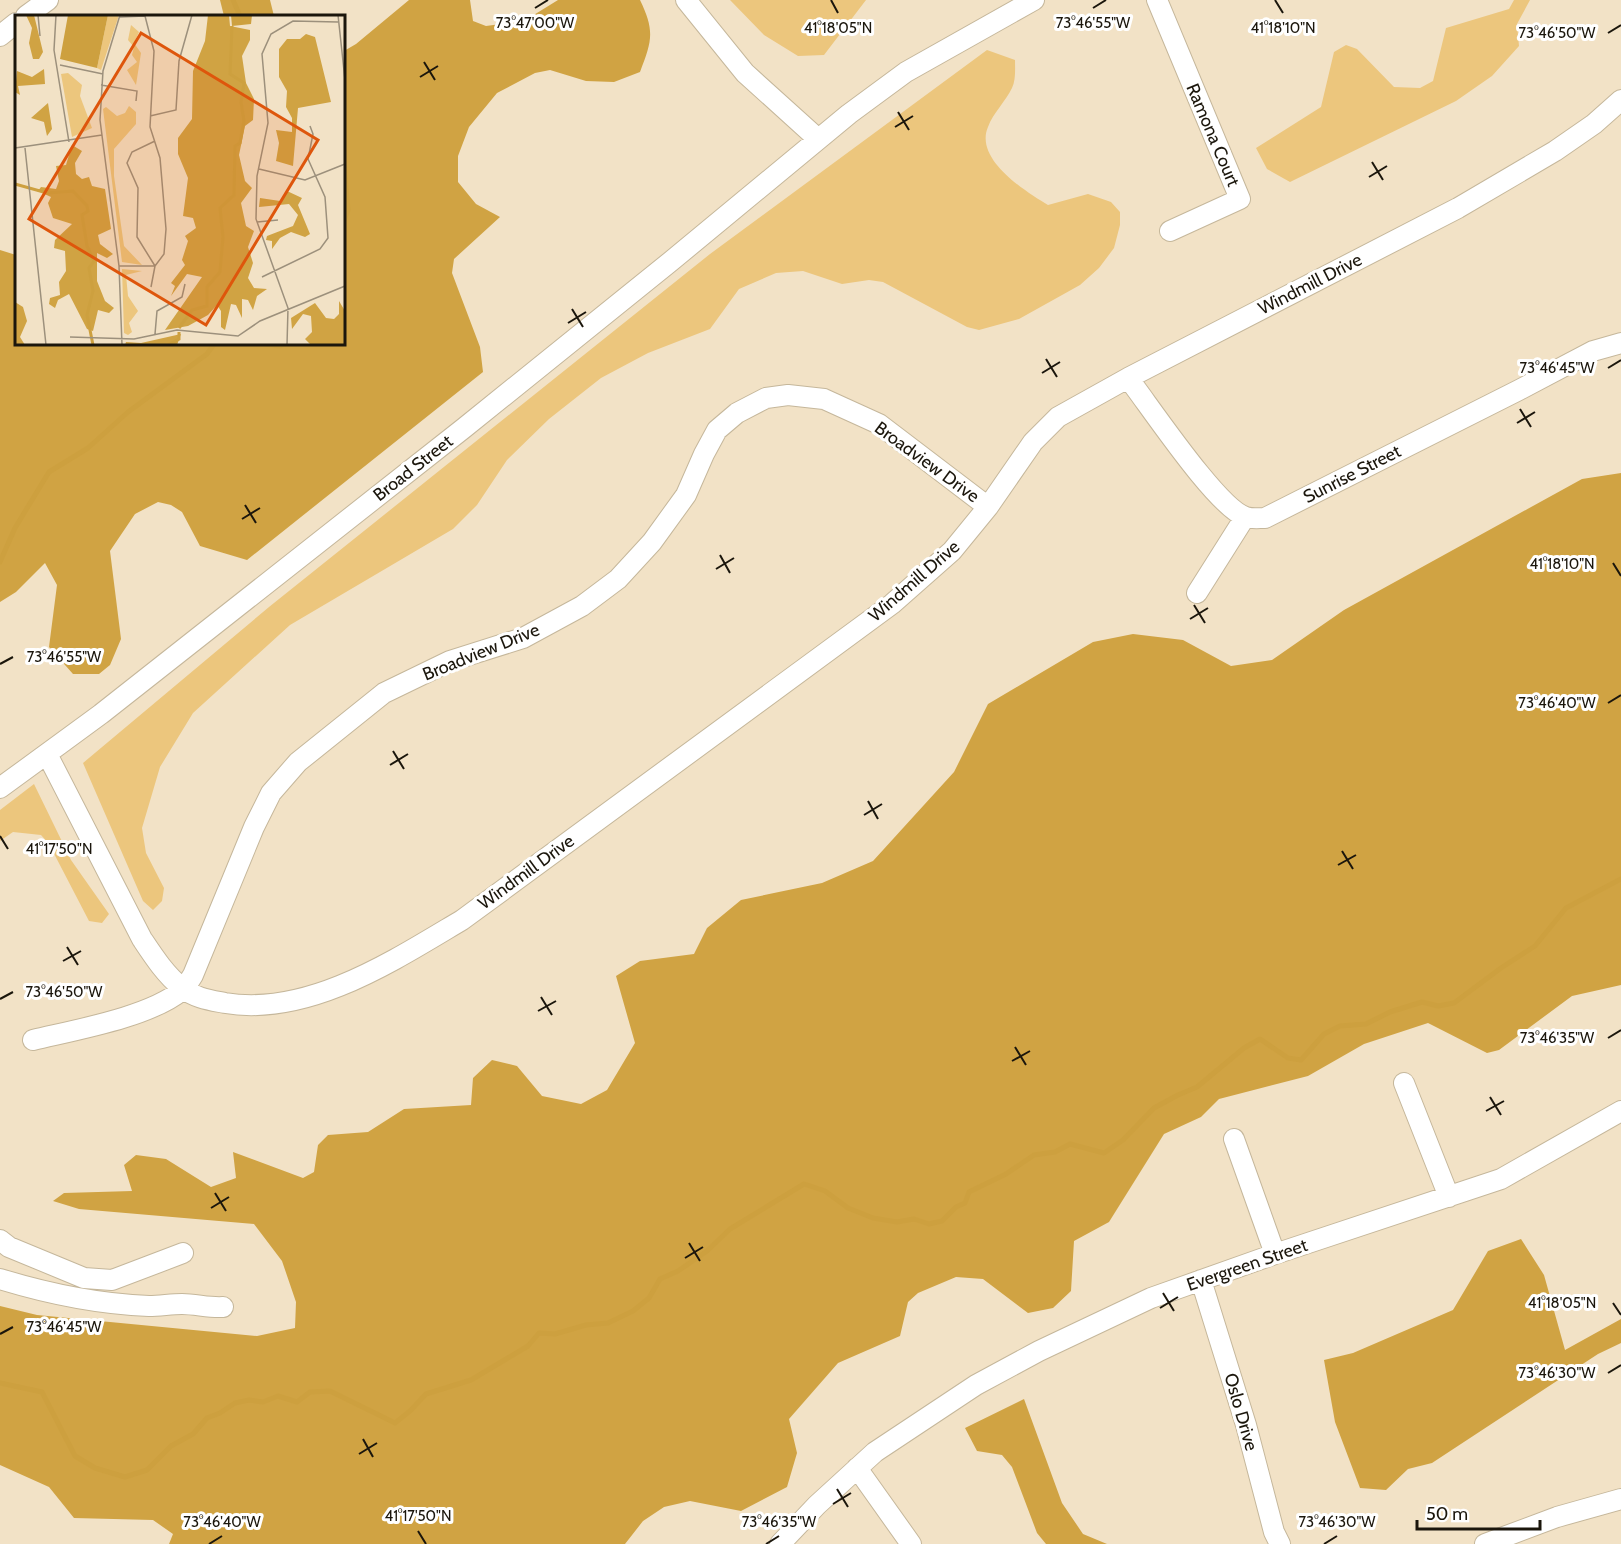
<svg xmlns="http://www.w3.org/2000/svg" width="1621" height="1544" viewBox="0 0 1621 1544" font-family="Cabin,sans-serif">
	<style>
		.green { fill: #ecc67d }
		.forest { fill: #d0a343 }
		.lines { fill: none; stroke-linecap: round; stroke-linejoin: round }
		.stream { stroke: #cda03f; stroke-width: 5 }
		.minor-casing { stroke: #c5b79b; stroke-width: 22 }
		.minor { stroke: #fff; stroke-width: 20 }
		.ticks { fill: none; stroke: #1b160c; stroke-width: 2 }
		.labels { text-anchor: middle; stroke-width: 6; stroke-linejoin: round; paint-order: stroke }
		.street-label { font-size: 18px; fill: #1b160c; stroke: #fff }
		.inset-river { fill: none; stroke: #cda03f; stroke-width: 3 }
		.inset-road { fill: none; stroke: #9c907c; stroke-width: 1.5 }
		.view { fill: #de560c; fill-opacity: 0.15; stroke: #de560c; stroke-width: 3 }
		.inset-edge { fill: none; stroke: #1b160c; stroke-width: 3 }
		.ticks-label { font-size: 15px; text-anchor: middle; fill: #1b160c; stroke: #fff; stroke-width: 6; stroke-linejoin: round; paint-order: stroke }
	</style>
	<rect width="100%" height="100%" fill="#f2e2c6"/>
	<path class="green" d="M730,0h136l-42,55 -26,1 -34,-21z
		M1514,0h16l-13,24 2,22 -27,30 -36,25 -166,81 -23,-13 -11,-21 65,-41 13,-55 12,-7 11,4 37,38 26,1 13,-7 13,-53 63,-19z
		M987,50l28,10c0,8 1,20 -3,28 -6,13 -19,25 -24,39 -14,32 38,65 60,78l40,-11 23,8 9,10v13l-6,23 -15,20 -19,17 -61,34 -40,11 -12,-3 -84,-45 -14,-2 -27,4 -39,-13 -27,2 -37,16 -29,40 -62,24 -47,25 -52,41 -42,41 -30,45 -24,24 -163,96 -97,88 -33,54 -18,61 4,25 18,35 -2,13 -9,9 -10,-9 -60,-138 186,-156 441,-353z
		M34,784l37,76 38,54 -7,9 -13,-2 -40,-77 -8,-9 -28,-3 -13,9v-31z"/>
	<path class="forest" d="M220,0h50l4,16h-50z
		M409,0h61l3,21 13,5 38,-5 34,-21h82c15,31 12,41 0,72l-26,10 -28,-1 -36,-11 -15,3 -38,20 -28,34 -11,29v26l18,22 24,13 -46,42 -2,14 28,74 3,25 -236,188 -47,-14 -18,-34 -11,-7 -13,-3 -23,12 -25,37 11,88 -11,26 -11,9h-26l-24,-27 8,-62 -12,-22 -29,29 -16,10v-352l16,5v89h328v-293l12,-7z
		M1621,473v512l-49,11 -73,54 -12,3 -59,-30 -64,21 -56,32 -89,23 -18,18 -37,17 -55,88 -35,19 -3,50 -18,17 -25,5 -45,-34 -27,-2 -38,16 -10,9 -8,34 -62,27 -49,56 8,34 -10,34 -46,24 -51,-10 -26,6 -21,14 -18,23h-456l4,-10 -20,-14 -79,-2 -25,-31 -49,-22v-159l37,9 220,21 38,-8 1,-26 -14,-41 -28,-37 -175,-15 -26,-8 11,-8 68,-2 -8,-26 12,-10 30,4 45,28 25,-9 -3,-26 70,26 11,-6 4,-27 10,-10 40,-3 36,-23 67,-4 2,-27 19,-18 25,6 25,30 39,8 26,-14 28,-47 -19,-67 24,-15 54,-7 13,-26 34,-28 81,-17 51,-22 81,-89 34,-68 105,-62 40,-8 50,6 48,26 41,-6 72,-50 238,-131z
		M1521,1239l23,36 21,75 56,-31v24l-23,11 -166,109 -24,6 -22,21 -26,-2 -25,-66 -11,-62 29,-7 100,-43 35,-59z
		M1024,1399l38,104 21,31 24,10h-61l-9,-11 -25,-66 -10,-12 -25,-4 -12,-23z"/>
	<g class="lines">
		<path class="stream" d="M233,0l7,16
			M344,166l4,44 -4,10
			M266,344l14,2 5,-2
			M0,562l15,-34 34,-56 39,-24 40,-36 79,-58 7,-10
			M0,1383l42,9 33,64 20,12 30,9 22,-7 24,-24 22,-12 14,-16 13,-5 15,-10 14,-3 14,2 15,-6 19,6 13,-10 20,-1 65,32 15,-12 16,-17 45,-14 57,-34 11,-13 16,1 31,-9 22,-2 25,-12 16,-13 11,-19 18,-8 29,-20 23,-22 74,-45 21,7 23,17 25,10 24,4 17,-3 15,5 13,-3 14,-14 9,-4 4,-11 37,-18 28,-19 21,-3 15,-8 34,9 19,-13 31,-32 24,-13 19,-8 47,-39 16,-9 28,19 13,2 23,-26 16,-8 26,-2 24,-12 32,-10 16,4 16,-3 47,-35 34,-22 31,-38 55,-29"/>
		<defs>
			<path id="minor" d="M686,0l59,73 73,66
				M1157,0l83,199 -70,32
				M26,16l22,-16
				M0,36l16,-13
				M1128,378c21,27 90,131 118,139 5,2 13,1 19,1l254,-128 74,-39 28,-8
				M1197,593l48,-76
				M47,754l95,185c12,18 23,35 40,49 13,10 28,12 43,15 83,14 168,-42 237,-83l430,-316 60,-53 36,-44 45,-65 25,-25 70,-39 330,-170 97,-57 39,-27 27,-24
				M0,788l101,-74 363,-286 206,-166 179,-148 57,-42 128,-72
				M33,1040c42,-10 117,-23 149,-50 4,-4 8,-10 11,-15l61,-148 17,-34 27,-31 86,-69 66,-32 73,-23 59,-32 36,-27 34,-37 34,-47 18,-41 13,-24 20,-17 29,-15 22,-3 36,4 55,25 109,83
				M1404,1083l45,114
				M1234,1139l41,115
				M0,1240l9,7 75,31 28,2 71,-27
				M0,1279c49,15 98,25 149,27 11,0 22,-2 33,-2 14,0 27,4 41,3
				M1201,1280l45,145 28,107 6,12
				M857,1468l54,76
				M780,1544l37,-39 58,-53 101,-67 63,-34 112,-53 124,-44 226,-75 120,-68
				M1485,1544l72,-27 64,-18"/>
		</defs>
		<use href="#minor" class="minor-casing"/>
		<use href="#minor" class="minor"/>
	</g>
	<path class="ticks" d="M831,0l7,13M1275,0l8,13M535,8l13,-8M1093,8l13,-8M1608,33l13,-8M424,62l11,18M420,77l18,-11M898,112l11,18M895,127l18,-11M1372,162l11,18M1369,177l18,-11M572,309l11,18M568,323l18,-11M1046,359l11,18M1608,368l13,-8M1042,373l18,-11M1520,409l11,18M1517,423l18,-11M245,505l11,18M242,519l18,-11M720,555l10,18M1613,563l8,13M716,569l18,-11M1194,605l11,18M1190,619l18,-11M0,664l13,-7M1608,703l13,-8M393,751l11,18M390,765l18,-11M868,801l10,18M864,815l18,-11M0,836l8,13M1342,851l11,18M1338,865l18,-10M67,947l11,18M63,961l18,-10M541,997l11,18M0,999l13,-7M538,1011l18,-10M1608,1038l13,-8M1015,1047l11,18M1012,1061l18,-10M1490,1097l11,18M1486,1111l18,-10M215,1193l11,18M211,1208l18,-11M689,1243l11,18M685,1258l18,-11M1163,1293l11,18M1613,1303l8,12M1160,1308l18,-11M0,1334l13,-7M1608,1373l13,-8M363,1439l10,18M359,1454l18,-11M837,1489l11,18M833,1504l18,-11M418,1531l8,13M209,1544l13,-8M766,1544l13,-8M1324,1544l13,-8"/>
	<g class="labels">
		<g class="street-label">
			<text transform="translate(1213 135) rotate(67)" y="6">Ramona Court</text>
			<text transform="translate(1310 284) rotate(-27)" y="6">Windmill Drive</text>
			<text transform="translate(927 462) rotate(36)" y="6">Broadview Drive</text>
			<text transform="translate(413 468) rotate(-38)" y="6">Broad Street</text>
			<text transform="translate(1352 474) rotate(-27)" y="6">Sunrise Street</text>
			<text transform="translate(914 581) rotate(-41)" y="6">Windmill Drive</text>
			<text transform="translate(481 652) rotate(-22)" y="6">Broadview Drive</text>
			<text transform="translate(526 872) rotate(-36)" y="6">Windmill Drive</text>
			<text transform="translate(1247 1265) rotate(-19)" y="6">Evergreen Street</text>
			<text transform="translate(1241 1412) rotate(74)" y="6">Oslo Drive</text>
		</g>
	</g>
	<g transform="translate(15 15)">
		<rect width="330" height="330" fill="#f2e2c6"/>
		<path d="M93,0h11l-18,55 -4,-2zM116,10l8,7 -5,11 7,10 -5,32 -9,-15 10,-8 -5,-7 2,-8 -6,-7zM53,58l14,12 -2,11 12,32 -20,9 -11,-63zM114,91l7,6v12l-22,25v27l10,70 18,19 -20,-3 -19,-153 3,-2 11,9 8,-3zM107,254l20,2 -16,4 2,21 10,15 -9,12 3,9 -4,3 -4,-2z" fill="#ecc67d"/>
		<path d="M11,0h8l9,37 -4,7h-6l-4,-16 3,-15zM193,0h21l1,11 20,4v10l-8,16 4,27 8,16 -1,21 -8,6 -6,29 6,26 7,7 -11,15 5,23 8,5 -6,16 5,16 -5,15 6,10 13,1 -10,7 -4,14 -5,-10 -6,-1v19l-6,-13 -5,-1 -6,26 -4,-3v-16l-4,-6 -9,10 -20,11 -23,4 37,-53 -15,-3 -16,22 4,-10 -4,-3 14,-18 -3,-5 6,-19 -3,-5 11,-8 -3,-10 -10,-2 5,-38 -10,-24v-16l14,-19 1,-48 12,-30zM291,19l9,3 16,65 -33,6 -5,58 -17,-5 3,-18 -3,-13 16,2v-14l-6,-11 1,-16 -8,-14v-28l8,-10h13zM29,54l1,15 -27,2 2,9 -5,-3 2,-21 15,6zM33,88l4,26 -5,7 -3,-14 -13,-4zM57,130l10,6 -7,12 1,11 6,5 7,-2 3,9 13,3 6,40 -13,6 2,9 13,10 -6,4 -10,-5v28l8,20 9,7 -5,5 -11,-3 -5,21 -6,-2 -18,-35 -11,6 -3,8 -6,-4 1,-6 10,-3 -1,-13 7,-11 -1,-20 -11,-3 1,-8 17,-16 -19,-6 -5,-15 3,-6 -13,-6 3,-4 15,2 3,-8 -3,-15 10,-1zM272,176l15,7 -4,7 12,29 -5,3 -14,-5 -11,6 -8,11v-8l-6,-1 1,-4 26,-10 5,-11 -9,-11 -30,3 1,-9 20,3zM324,286l6,10v34h-34l-6,-6 7,-7 -1,-16 -8,-2 -11,15 -1,-11 24,-15 11,15 8,1 5,-5zM0,287l8,5 4,14 -7,16 5,8h-10zM166,319l-4,11h-52l1,-3 15,1z" fill="#d0a343"/>
		<path d="M53,0h40l-11,53 -37,-9zM216,0h21l-1,9 -19,2z" fill="#cda03f"/>
		<path class="inset-river" d="M0,169l32,9 26,-2 14,15 1,5 -6,4 5,31 7,15 -5,7 4,23 -6,24 6,30M164,313l13,-18 15,-4v-19l13,-15 3,-35 -3,-29 14,-13 1,-49 5,-3 4,-22 -3,-19 3,-19 -14,-9 2,-48M153,330l11,-6v-7"/>
		<path class="inset-road" d="M23,0l2,21M41,0l-2,35 15,92M105,0l-17,56 -3,49 19,146 3,79M323,0l7,65M130,1l9,35 -4,76 10,31 6,71 -2,25 -9,12M105,2l25,-1M45,50l43,9M86,70l36,6 -1,10M135,101l26,-6 3,-49 13,-46M0,133l87,-13M10,133l21,197M244,154l46,11 40,-16M242,207l21,-2M104,251h36M140,251l-18,-29 1,-49 -11,-25 5,-11 23,-11M247,262l58,-28 8,-11 -3,-41 -17,-38 5,-25 -3,-8M136,272l4,-21M140,319l2,-23 25,-14 3,-13M55,322l64,2 43,-9 61,6 22,-15 85,-35M272,330l1,-37 -32,-89 1,-43 11,-53 -6,-69 9,-20 22,-13 45,1"/>
		<path class="view" d="M126,18l177,107 -112,185 -177,-106z"/>
		<rect width="330" height="330" class="inset-edge"/>
	</g>
	<g class="ticks-label">
		<text x="535" y="28">73°47'00"W</text>
		<text x="1093" y="28">73°46'55"W</text>
		<text x="838" y="33">41°18'05"N</text>
		<text x="1283" y="33">41°18'10"N</text>
		<text x="1557" y="38">73°46'50"W</text>
		<text x="1557" y="373">73°46'45"W</text>
		<text x="1562" y="569">41°18'10"N</text>
		<text x="64" y="662">73°46'55"W</text>
		<text x="1557" y="708">73°46'40"W</text>
		<text x="59" y="854">41°17'50"N</text>
		<text x="64" y="997">73°46'50"W</text>
		<text x="1557" y="1043">73°46'35"W</text>
		<text x="1562" y="1308">41°18'05"N</text>
		<text x="64" y="1332">73°46'45"W</text>
		<text x="1557" y="1378">73°46'30"W</text>
		<text x="418" y="1521">41°17'50"N</text>
		<text x="222" y="1527">73°46'40"W</text>
		<text x="779" y="1527">73°46'35"W</text>
		<text x="1337" y="1527">73°46'30"W</text>
	</g>
	<path d="M1417 1520v9h123v-9" fill="none" stroke="#1b160c" stroke-width="3"/>
	<text x="1426" y="1520" font-size="18" fill="#1b160c" stroke="#ffffff" stroke-width="4.5" paint-order="stroke">50 m</text>
</svg>
